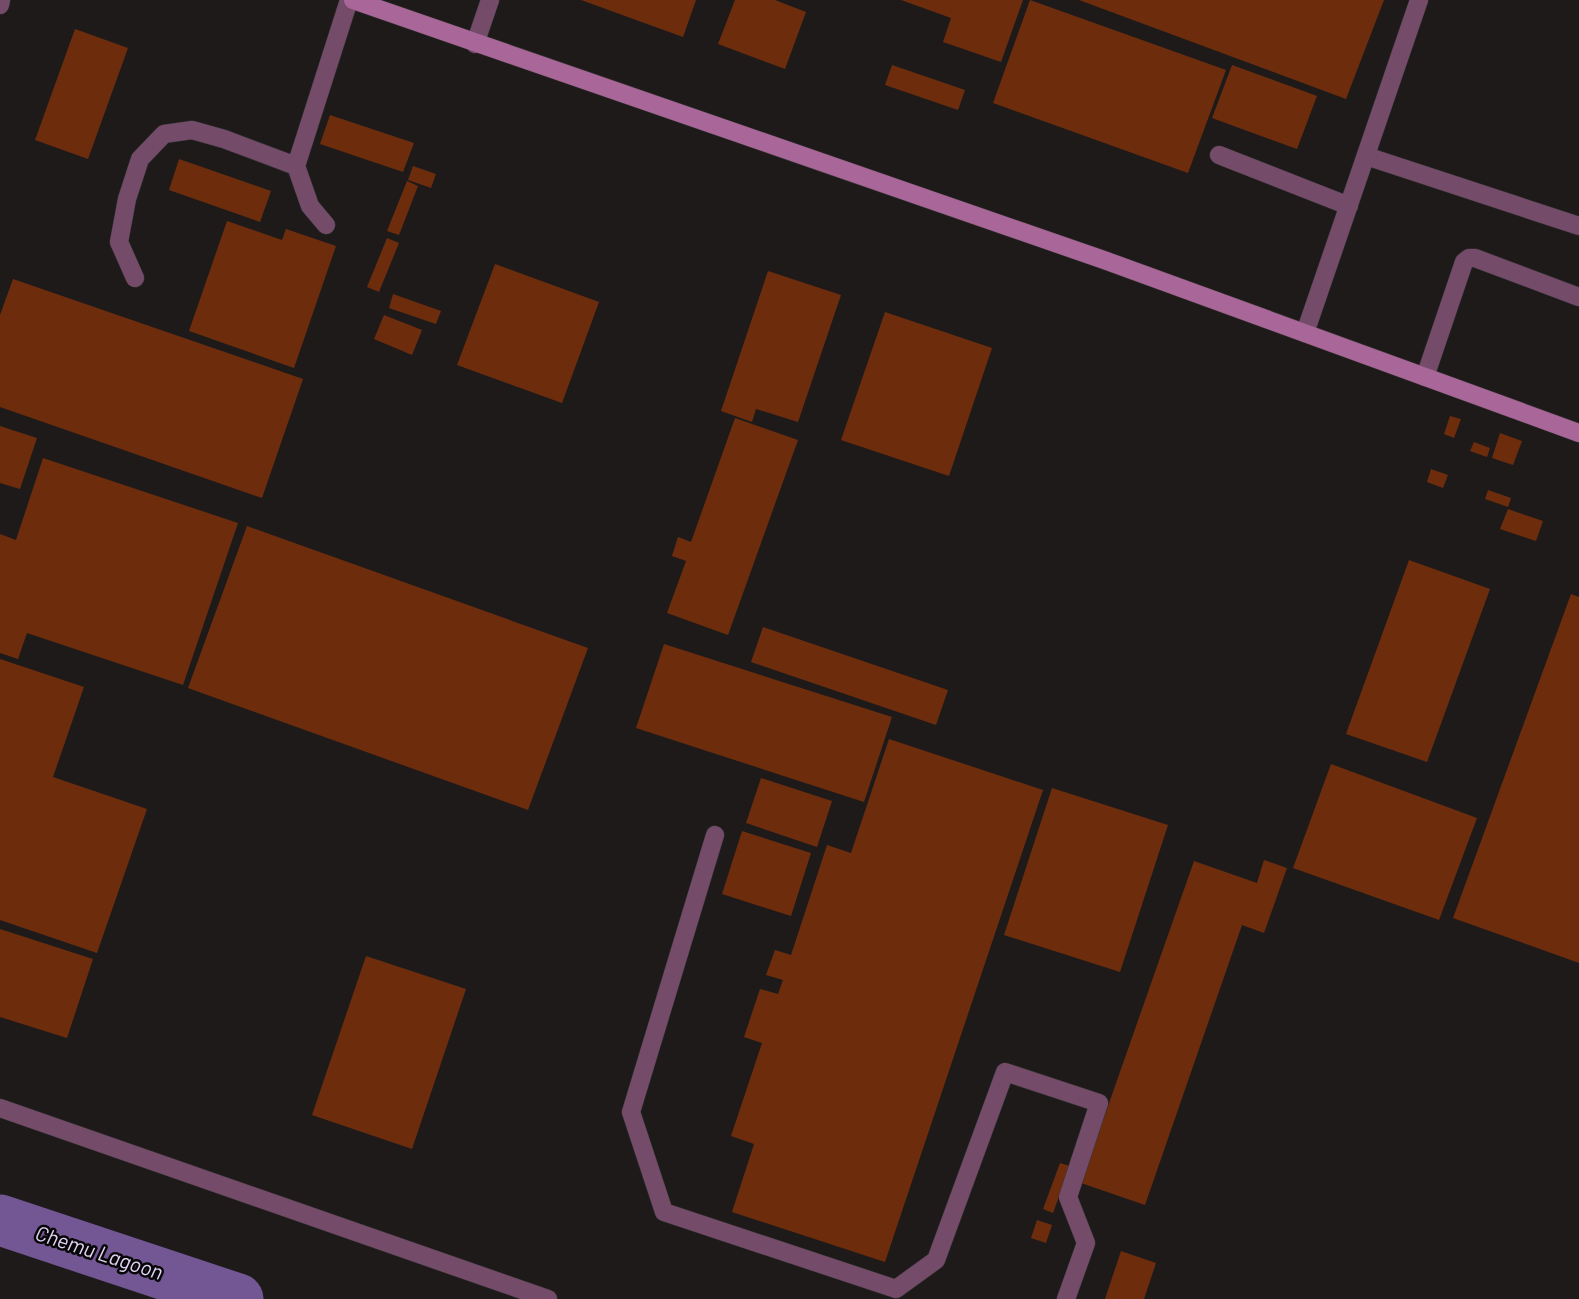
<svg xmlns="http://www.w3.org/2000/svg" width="1579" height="1299" viewBox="0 0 1579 1299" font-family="Barlow,sans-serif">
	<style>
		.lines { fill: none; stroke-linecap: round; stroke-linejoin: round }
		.river { stroke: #735795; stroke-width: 51 }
		.building { fill: #6d2d0d }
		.lane-casing { stroke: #3b3737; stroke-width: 19 }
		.street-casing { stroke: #3b3737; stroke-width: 19 }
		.secondary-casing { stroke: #3b3737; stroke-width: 19 }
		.lane { stroke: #754b6a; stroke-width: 18 }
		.street { stroke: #754b6a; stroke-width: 18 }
		.secondary { stroke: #a96698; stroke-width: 18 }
		.labels { text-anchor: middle; stroke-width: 5; stroke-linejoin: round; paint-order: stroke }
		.water-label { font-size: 21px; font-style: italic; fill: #e1d2f6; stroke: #070606 }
	</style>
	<rect width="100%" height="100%" fill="#1e1a1a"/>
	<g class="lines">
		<path class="river" d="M0,1220l238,79"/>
	</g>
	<path class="building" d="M581,0h115l-13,37z
		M735,0h40l31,12 -21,57 -67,-25z
		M901,0h122l-22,62 -58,-20 8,-24z
		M1030,0l196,70 -38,103 -195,-70z
		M1079,0h305l-38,99z
		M75,29l53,19 -40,111 -53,-19z
		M892,65l73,25 -7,20 -73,-25z
		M1232,65l85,31 -20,53 -85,-31z
		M330,115l84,28 -11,29 -83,-28z
		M179,159l92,32 -11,31 -91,-32z
		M413,166l23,8 -5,14 -23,-8z
		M407,181l11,5 -19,49 -12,-4z
		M227,221l55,19 4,-11 50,17 -42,122 -105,-37z
		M387,238l12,5 -20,49 -12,-5z
		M495,264l104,38 -37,101 -105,-38z
		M768,271l73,24 -43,127 -42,-13 -4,13 -31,-11z
		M13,279l290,100 -41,119 -262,-91v-92z
		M393,294l48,17 -5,13 -47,-16z
		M885,312l107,36 -43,128 -108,-36z
		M384,315l38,15 -10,25 -38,-16z
		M1450,416l11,3 -7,19 -10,-4z
		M735,418l63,22 -70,195 -61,-22 19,-52 -14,-5 6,-19 13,5z
		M0,426l37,12 -17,51 -20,-6z
		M1500,433l22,8 -9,24 -21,-7z
		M1474,442l16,6 -3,9 -17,-6z
		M43,458l195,65 -55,162 -156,-52 -9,26 -18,-6v-119l16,6z
		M1431,469l17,6 -5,13 -16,-6z
		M1488,490l23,8 -3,9 -23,-8z
		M1508,509l35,12 -7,20 -36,-12z
		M247,526l341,122 -60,162 -340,-122z
		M1409,560l81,29 -63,173 -81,-28z
		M1571,594l8,3v366l-126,-45z
		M763,627l185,63 -12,35 -185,-63z
		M664,644l228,73 -28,85 -228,-74z
		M0,659l84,28 -31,90 94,32 -50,144 -97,-33z
		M889,739l154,51 -158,472 -153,-50 22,-68 -23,-8 31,-93 -18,-6 16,-48 18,5 5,-14 -17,-5 9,-25 16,5 36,-110 24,8z
		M1331,764l146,54 -38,102 -146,-52z
		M761,778l71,23 -15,46 -71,-24z
		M1052,788l116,37 -48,147 -116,-37z
		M742,831l69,22 -20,63 -69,-22z
		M1264,860l23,8 -23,65 -22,-8 -97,280 -64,-22 113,-322 63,22z
		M0,929l93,30 -26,79 -67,-21z
		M366,956l100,33 -54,160 -100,-34z
		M1060,1163l10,3 -17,47 -10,-4z
		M1037,1220l15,5 -6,18 -15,-5z
		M1121,1251l35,12 -12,36h-39z"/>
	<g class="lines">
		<defs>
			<path id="lane" d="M475,44l15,-44
				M1219,155l130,51
				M1366,156l213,70
				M326,225l-16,-19 -14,-40 53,-166
				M135,278l-16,-36 8,-43 13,-40 24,-25 28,-4 32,9 72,27
				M1305,333l114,-333
				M1425,377l39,-115 5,-4h6l104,39
				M715,835l-84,277 33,100 232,77 40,-29 69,-188 94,31 -31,94 18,46 -20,56"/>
			<path id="street" d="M0,5l1,-5
				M0,1108l548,191"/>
			<path id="secondary" d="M353,0l751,260 475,173"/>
		</defs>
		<use href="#lane" class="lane-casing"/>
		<use href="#street" class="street-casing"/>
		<use href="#secondary" class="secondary-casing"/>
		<use href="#lane" class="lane"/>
		<use href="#street" class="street"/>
		<use href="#secondary" class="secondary"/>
	</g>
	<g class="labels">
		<g class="water-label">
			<text transform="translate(99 1253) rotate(18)" y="7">Chemu Lagoon</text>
		</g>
	</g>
</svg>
